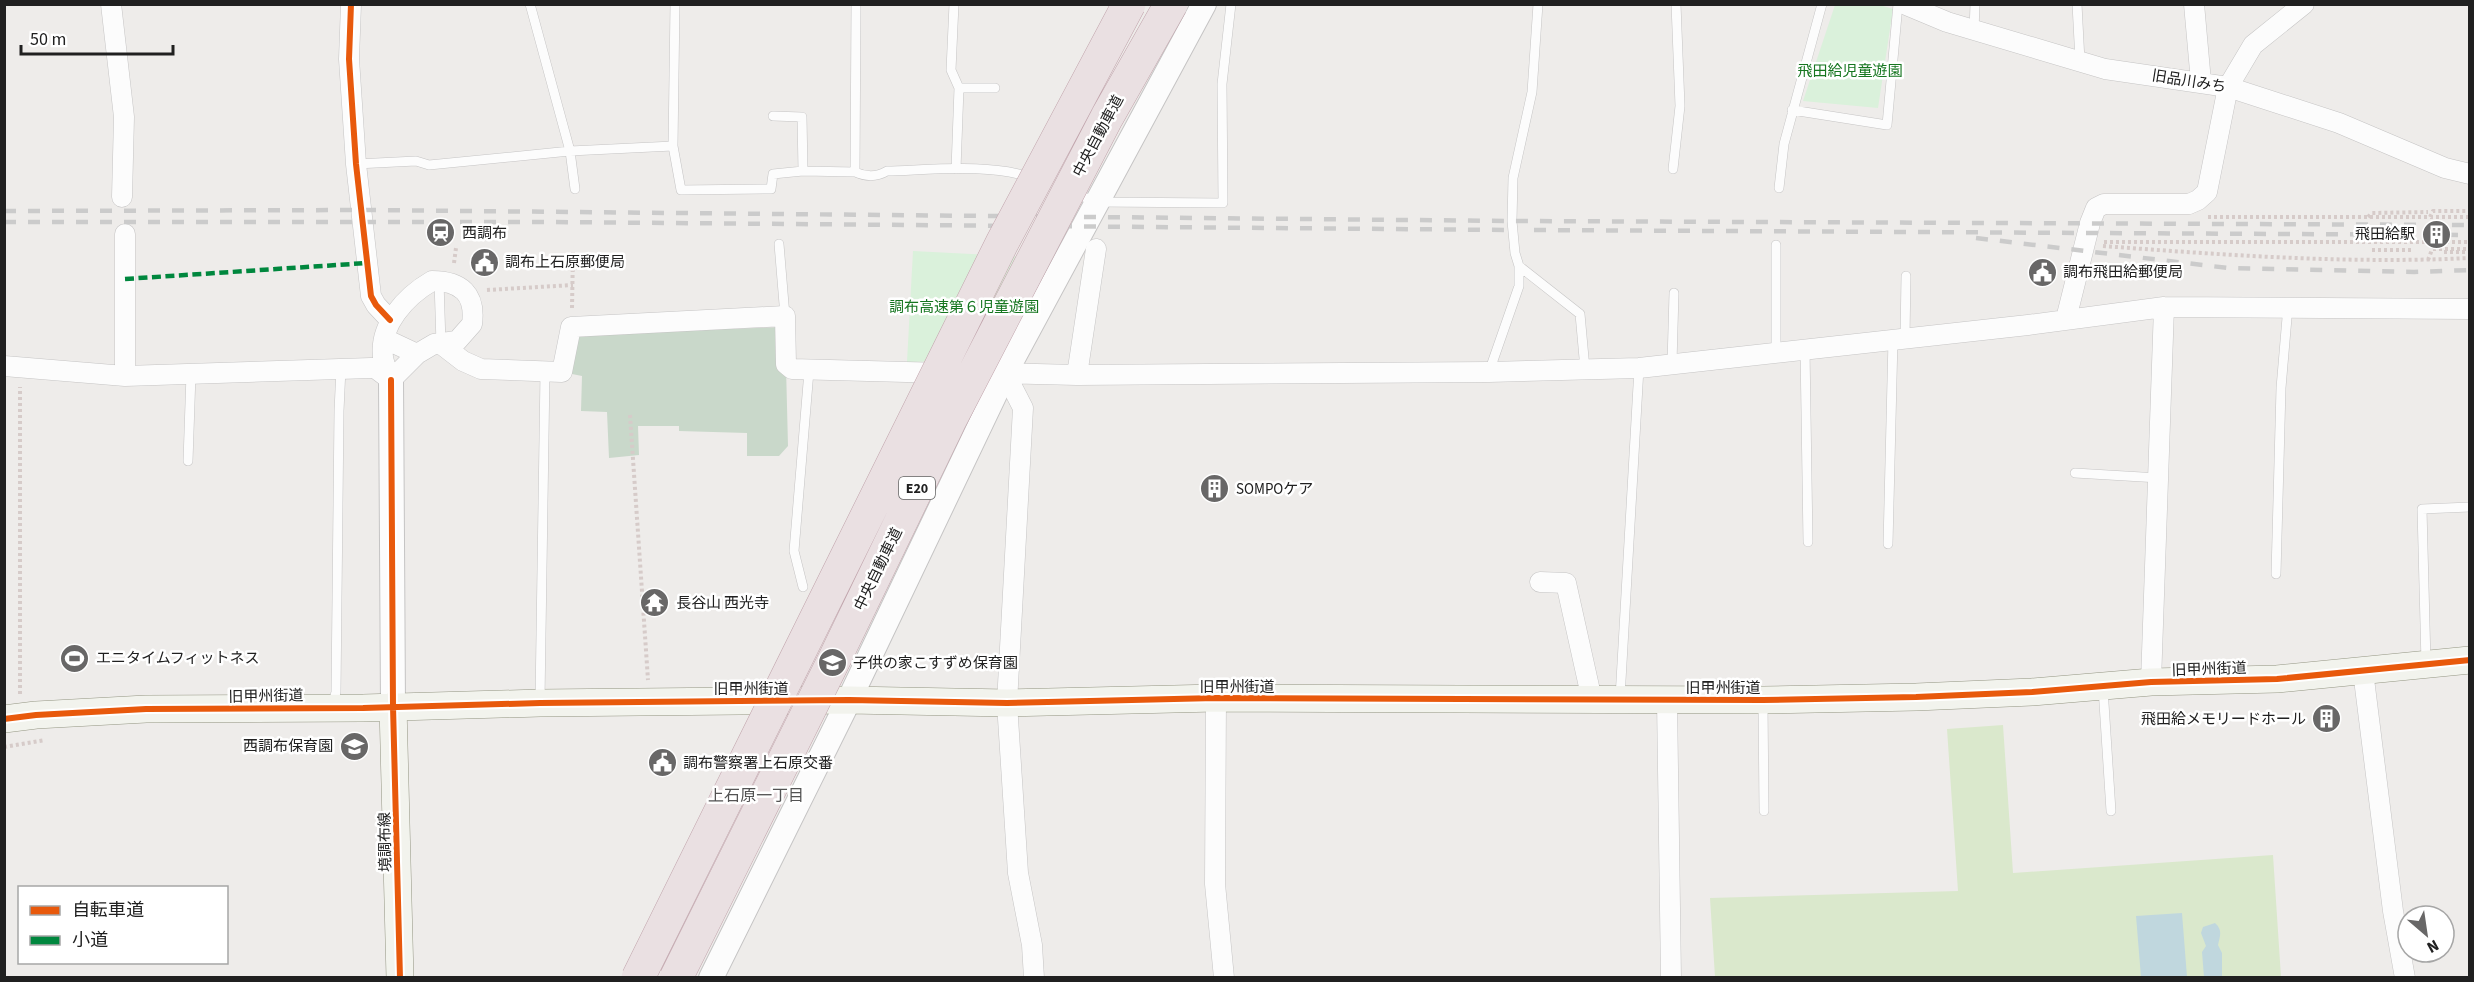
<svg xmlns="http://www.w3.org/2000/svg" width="2474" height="982" viewBox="0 0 2474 982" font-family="'Source Sans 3','Noto Sans JP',sans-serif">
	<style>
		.grass { fill: #dae8cc }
		.cemetery { fill: #c9d8ca }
		.park { fill: #daf1db }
		.water { fill: #c0d7de }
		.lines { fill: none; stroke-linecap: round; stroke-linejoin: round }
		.service-casing { stroke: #c5c4c4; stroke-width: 10 }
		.minor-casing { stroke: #c5c4c4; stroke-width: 21 }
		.tertiary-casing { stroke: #c5c4c4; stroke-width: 26 }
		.secondary-casing { stroke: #949683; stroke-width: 28 }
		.path { stroke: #d6cbc9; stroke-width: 4; stroke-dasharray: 3 3; stroke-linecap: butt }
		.service { stroke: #fcfcfc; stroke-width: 9 }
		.minor { stroke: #fcfcfc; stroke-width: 20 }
		.tertiary { stroke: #fcfcfc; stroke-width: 24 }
		.secondary { stroke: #f2f3ed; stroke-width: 27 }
		.rail { stroke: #cbcbcb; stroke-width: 4.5; stroke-dasharray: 12 12; stroke-linecap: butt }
		.motorway-bridge-casing { stroke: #c0a3ab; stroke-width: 34; stroke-linecap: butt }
		.motorway-bridge { stroke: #eae0e2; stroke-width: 33 }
		.quiet { stroke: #00873e; stroke-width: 4.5; stroke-dasharray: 9 4.5; stroke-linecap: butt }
		.cycleway-casing { stroke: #fff; stroke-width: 10 }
		.cycleway { stroke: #e8590c; stroke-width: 6 }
		.labels { text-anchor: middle; stroke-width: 5; stroke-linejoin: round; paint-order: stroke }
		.shield { fill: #fff; stroke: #636363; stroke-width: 1.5 }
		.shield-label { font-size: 14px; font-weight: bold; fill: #202020 }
		.park-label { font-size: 15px; fill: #167620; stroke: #fff }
		.street-label { font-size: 15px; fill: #202020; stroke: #fff }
		.poi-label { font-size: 15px; fill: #202020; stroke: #fff; text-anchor: start }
		.neighbourhood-label { font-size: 16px; fill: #535353; stroke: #fff }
	</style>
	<rect width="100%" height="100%" fill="#eeecea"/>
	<path class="grass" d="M2003,725l10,148 260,-18 8,122h-566l-5,-79 248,-7 -11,-162z"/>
	<path class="cemetery" d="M785,327l3,119 -9,10h-32v-23l-68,-2v-5h-41l1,29 -30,3 -2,-46 -26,-1 1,-35 -20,-4 8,-38z"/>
	<path class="park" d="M1835,5h45l13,4 -15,99 -75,-7z
		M913,251l136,7 -48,102 -94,2z"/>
	<path class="water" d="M2182,913l5,64h-46l-5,-61z
		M2215,923c8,7 5,13 3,22l4,8v24h-18l-2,-25 4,-6 -5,-13 2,-6z"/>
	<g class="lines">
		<defs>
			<path id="service" d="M530,4l40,147 5,38
				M954,4l-3,66 8,18 -3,81
				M2077,4l3,57
				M1974,31l1,-27
				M959,88h36
				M1792,110l95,15 11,-121
				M773,116l29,1 1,54
				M673,146l2,-142
				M356,164l60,-3 13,4 141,-14 103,-5 8,44 90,-1 2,-15 30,-3 52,1 1,-168
				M1673,169l7,-63 -4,-102
				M855,172c11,5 22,5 32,-1 43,-1 105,-8 145,7
				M1779,188l5,-44 38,-140
				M1073,193l24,9 126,1 -1,-119 9,-80
				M779,244l6,72
				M1776,245v107
				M1519,266l61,48 5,55
				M439,281l2,63
				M1905,337l1,-61
				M1805,349l3,193
				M1672,363l2,-70
				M1489,372l30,-86v-20l-4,-13 -3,-32 1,-43 19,-86 6,-88
				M188,461l3,-87
				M2075,473l84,5
				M1888,544l5,-205
				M2276,574l5,-186 7,-82
				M803,587l-9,-36 15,-180
				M2426,663l-4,-154 48,-2
				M2103,688l8,123
				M1620,698l19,-330
				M540,700l5,-328
				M1763,702l1,109
				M332,707l4,-15 3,-281 2,-43"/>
			<path id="minor" d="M111,4l13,113 -2,80
				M351,4l-2,55 7,105 15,132 5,9 14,15
				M1904,4l43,18 158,47 123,18 111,36 106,45 25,6
				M2194,4l7,78
				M432,281c29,0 44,13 40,43l-15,17 -23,3 -17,10 -26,26c-3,-8 -7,-15 -8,-23 -4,-32 23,-61 49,-76z
				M2066,319l24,-96 6,-15 8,-4h85l9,-4 9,-8 21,-105 25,-42 51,-41
				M385,339l32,15
				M441,344l22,17 18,8 81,3 9,-45 214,-11 1,48 6,5 152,4
				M4,366l121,10 246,-8h4l16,12
				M994,373l83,2 412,-3 150,-4 389,-43 136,-18 306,2
				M1005,373l18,35 -16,295 11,170 14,72 2,33
				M1077,375l19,-126
				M125,376v-142
				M1540,582l26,1 26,117
				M2363,671l30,240 12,67
				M2151,682l13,-375
				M1216,698l-1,186 9,94
				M1667,700l4,278"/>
			<path id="tertiary" d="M391,380l2,326
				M711,978l138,-278 156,-327 199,-369"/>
			<path id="secondary" d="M393,706l7,272
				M4,719l32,-4 110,-6 217,-1 177,-5 309,-3 158,3 209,-5 547,2 153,-3 116,-5 119,-10 126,-3 193,-19"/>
		</defs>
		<use href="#service" class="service-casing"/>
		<use href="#minor" class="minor-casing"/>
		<use href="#tertiary" class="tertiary-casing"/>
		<use href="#secondary" class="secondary-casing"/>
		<path class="path" d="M2208,217h262
			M2368,217l4,-4 56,-1
			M2430,217l3,-6h37
			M2104,242h366
			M2103,246c122,9 244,18 367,12
			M2433,249h37
			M2372,250h42
			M2444,252h26
			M2428,260l5,-13
			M454,263l2,-15
			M487,290l86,-5
			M572,308l1,-56
			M630,415l18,265
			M20,694v-307
			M4,747l41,-7"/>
		<use href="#service" class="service"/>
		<use href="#minor" class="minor"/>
		<use href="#tertiary" class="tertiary"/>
		<use href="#secondary" class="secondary"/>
		<path class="rail" d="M4,211l359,-1 1149,11 958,4
			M4,222h545l964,8
			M1534,230l936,5
			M1976,238l252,30 186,4 56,-2"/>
		<defs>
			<path id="motorway-bridge" d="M638,978l364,-735 127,-239
				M676,978l160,-322 113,-234 158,-305 64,-113"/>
		</defs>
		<use href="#motorway-bridge" class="motorway-bridge-casing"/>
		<use href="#motorway-bridge" class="motorway-bridge"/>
		<path class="quiet" d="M125,279l242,-16"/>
		<defs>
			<path id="cycleway" d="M351,4l-2,55 7,105 15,132 5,9 14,15
				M391,380l2,326 7,272
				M4,719l32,-4 110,-6 217,-1 177,-5 309,-3 158,3 209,-5 547,2 153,-3 116,-5 119,-10 126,-3 193,-19"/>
		</defs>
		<use href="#cycleway" class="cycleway-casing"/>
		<use href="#cycleway" class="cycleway"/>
	</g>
	<defs>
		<symbol id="station-disc" viewBox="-11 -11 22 22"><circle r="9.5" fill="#686767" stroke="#fff"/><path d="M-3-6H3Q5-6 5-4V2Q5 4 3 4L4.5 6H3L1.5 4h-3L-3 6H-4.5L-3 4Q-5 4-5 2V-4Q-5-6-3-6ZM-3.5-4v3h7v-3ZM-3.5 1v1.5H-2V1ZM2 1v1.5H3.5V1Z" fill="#fff"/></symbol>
		<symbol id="building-disc" viewBox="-11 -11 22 22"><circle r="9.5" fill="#686767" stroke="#fff"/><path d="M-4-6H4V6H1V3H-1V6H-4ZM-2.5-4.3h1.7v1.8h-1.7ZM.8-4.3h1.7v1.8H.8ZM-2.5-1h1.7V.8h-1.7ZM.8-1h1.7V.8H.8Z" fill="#fff"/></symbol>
		<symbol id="civic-disc" viewBox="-11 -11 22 22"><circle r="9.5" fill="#686767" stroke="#fff"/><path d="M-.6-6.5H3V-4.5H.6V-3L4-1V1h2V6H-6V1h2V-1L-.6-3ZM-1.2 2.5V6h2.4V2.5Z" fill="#fff"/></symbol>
		<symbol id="temple-disc" viewBox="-11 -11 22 22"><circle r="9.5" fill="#686767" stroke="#fff"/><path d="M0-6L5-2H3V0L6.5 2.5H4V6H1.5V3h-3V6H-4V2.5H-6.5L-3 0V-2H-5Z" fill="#fff"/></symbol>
		<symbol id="stadium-disc" viewBox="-11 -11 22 22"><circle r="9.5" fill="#686767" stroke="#fff"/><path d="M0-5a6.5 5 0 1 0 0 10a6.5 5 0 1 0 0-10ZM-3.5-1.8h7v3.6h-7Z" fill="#fff"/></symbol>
		<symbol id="school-disc" viewBox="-11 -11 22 22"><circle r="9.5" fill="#686767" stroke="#fff"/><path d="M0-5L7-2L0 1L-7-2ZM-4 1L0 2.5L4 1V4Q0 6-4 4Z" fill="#fff"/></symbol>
	</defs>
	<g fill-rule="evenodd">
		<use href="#station-disc" x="424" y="216" width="33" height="33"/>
		<use href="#building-disc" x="2420" y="218" width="33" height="33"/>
		<use href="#civic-disc" x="468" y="246" width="33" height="33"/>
		<use href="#civic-disc" x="2026" y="256" width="33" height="33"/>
		<use href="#building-disc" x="1198" y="472" width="33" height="33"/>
		<use href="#temple-disc" x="638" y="586" width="33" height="33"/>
		<use href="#stadium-disc" x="58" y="642" width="33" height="33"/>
		<use href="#school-disc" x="816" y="646" width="33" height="33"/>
		<use href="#building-disc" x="2310" y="702" width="33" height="33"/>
		<use href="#school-disc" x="338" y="730" width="33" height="33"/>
		<use href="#civic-disc" x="646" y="746" width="33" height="33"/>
	</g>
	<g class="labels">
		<rect class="shield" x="899" y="477" width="36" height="22" rx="4.5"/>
		<g class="shield-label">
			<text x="917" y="493">E20</text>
		</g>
		<g class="park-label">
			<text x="1850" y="76">飛田給児童遊園</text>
			<text x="964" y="312">調布高速第６児童遊園</text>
		</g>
		<g class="street-label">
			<text transform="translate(2189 81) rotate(9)" y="5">旧品川みち</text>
			<text transform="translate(1098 136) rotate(-62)" y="5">中央自動車道</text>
			<text transform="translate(878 569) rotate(-64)" y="5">中央自動車道</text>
			<text transform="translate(2209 669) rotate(-2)" y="5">旧甲州街道</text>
			<text x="1237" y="692">旧甲州街道</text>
			<text x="1723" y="693">旧甲州街道</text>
			<text x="751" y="694">旧甲州街道</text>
			<text transform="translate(266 696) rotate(-1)" y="5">旧甲州街道</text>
			<text transform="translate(385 842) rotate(-91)" y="5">境調布線</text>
		</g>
		<g class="poi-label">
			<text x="462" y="238">西調布</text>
			<text x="2415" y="239" text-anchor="end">飛田給駅</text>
			<text x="505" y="267">調布上石原郵便局</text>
			<text x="2063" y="277">調布飛田給郵便局</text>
			<text x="1236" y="494">SOMPOケア</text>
			<text x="676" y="608">長谷山 西光寺</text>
			<text x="96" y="663">エニタイムフィットネス</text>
			<text x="853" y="668">子供の家こすずめ保育園</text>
			<text x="2306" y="724" text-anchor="end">飛田給メモリードホール</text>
			<text x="333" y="751" text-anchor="end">西調布保育園</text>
			<text x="683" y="768">調布警察署上石原交番</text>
		</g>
		<g class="neighbourhood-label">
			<text x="756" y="801">上石原一丁目</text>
		</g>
	</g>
	<rect width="2474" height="982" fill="none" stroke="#202020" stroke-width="12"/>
	<rect x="18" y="886" width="210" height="78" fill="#ffffff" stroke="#a6a6a6" stroke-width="1.5"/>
	<rect x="30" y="906" width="30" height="9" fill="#e8590c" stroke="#a6a6a6" stroke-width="1.5"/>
	<text x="72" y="916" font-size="18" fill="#202020">自転車道</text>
	<rect x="30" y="936" width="30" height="9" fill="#00873e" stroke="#a6a6a6" stroke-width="1.5"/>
	<text x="72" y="946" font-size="18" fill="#202020">小道</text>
	<g transform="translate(2426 934) rotate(151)"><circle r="28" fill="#ffffff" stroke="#a6a6a6" stroke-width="1.5"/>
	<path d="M0-4.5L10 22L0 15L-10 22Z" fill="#686767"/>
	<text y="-9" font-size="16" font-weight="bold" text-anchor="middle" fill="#202020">N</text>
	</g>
	<path d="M21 45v9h152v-9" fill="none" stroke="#202020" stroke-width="3"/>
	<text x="30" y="45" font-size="18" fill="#202020" stroke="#ffffff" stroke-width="4.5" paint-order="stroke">50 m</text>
</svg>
